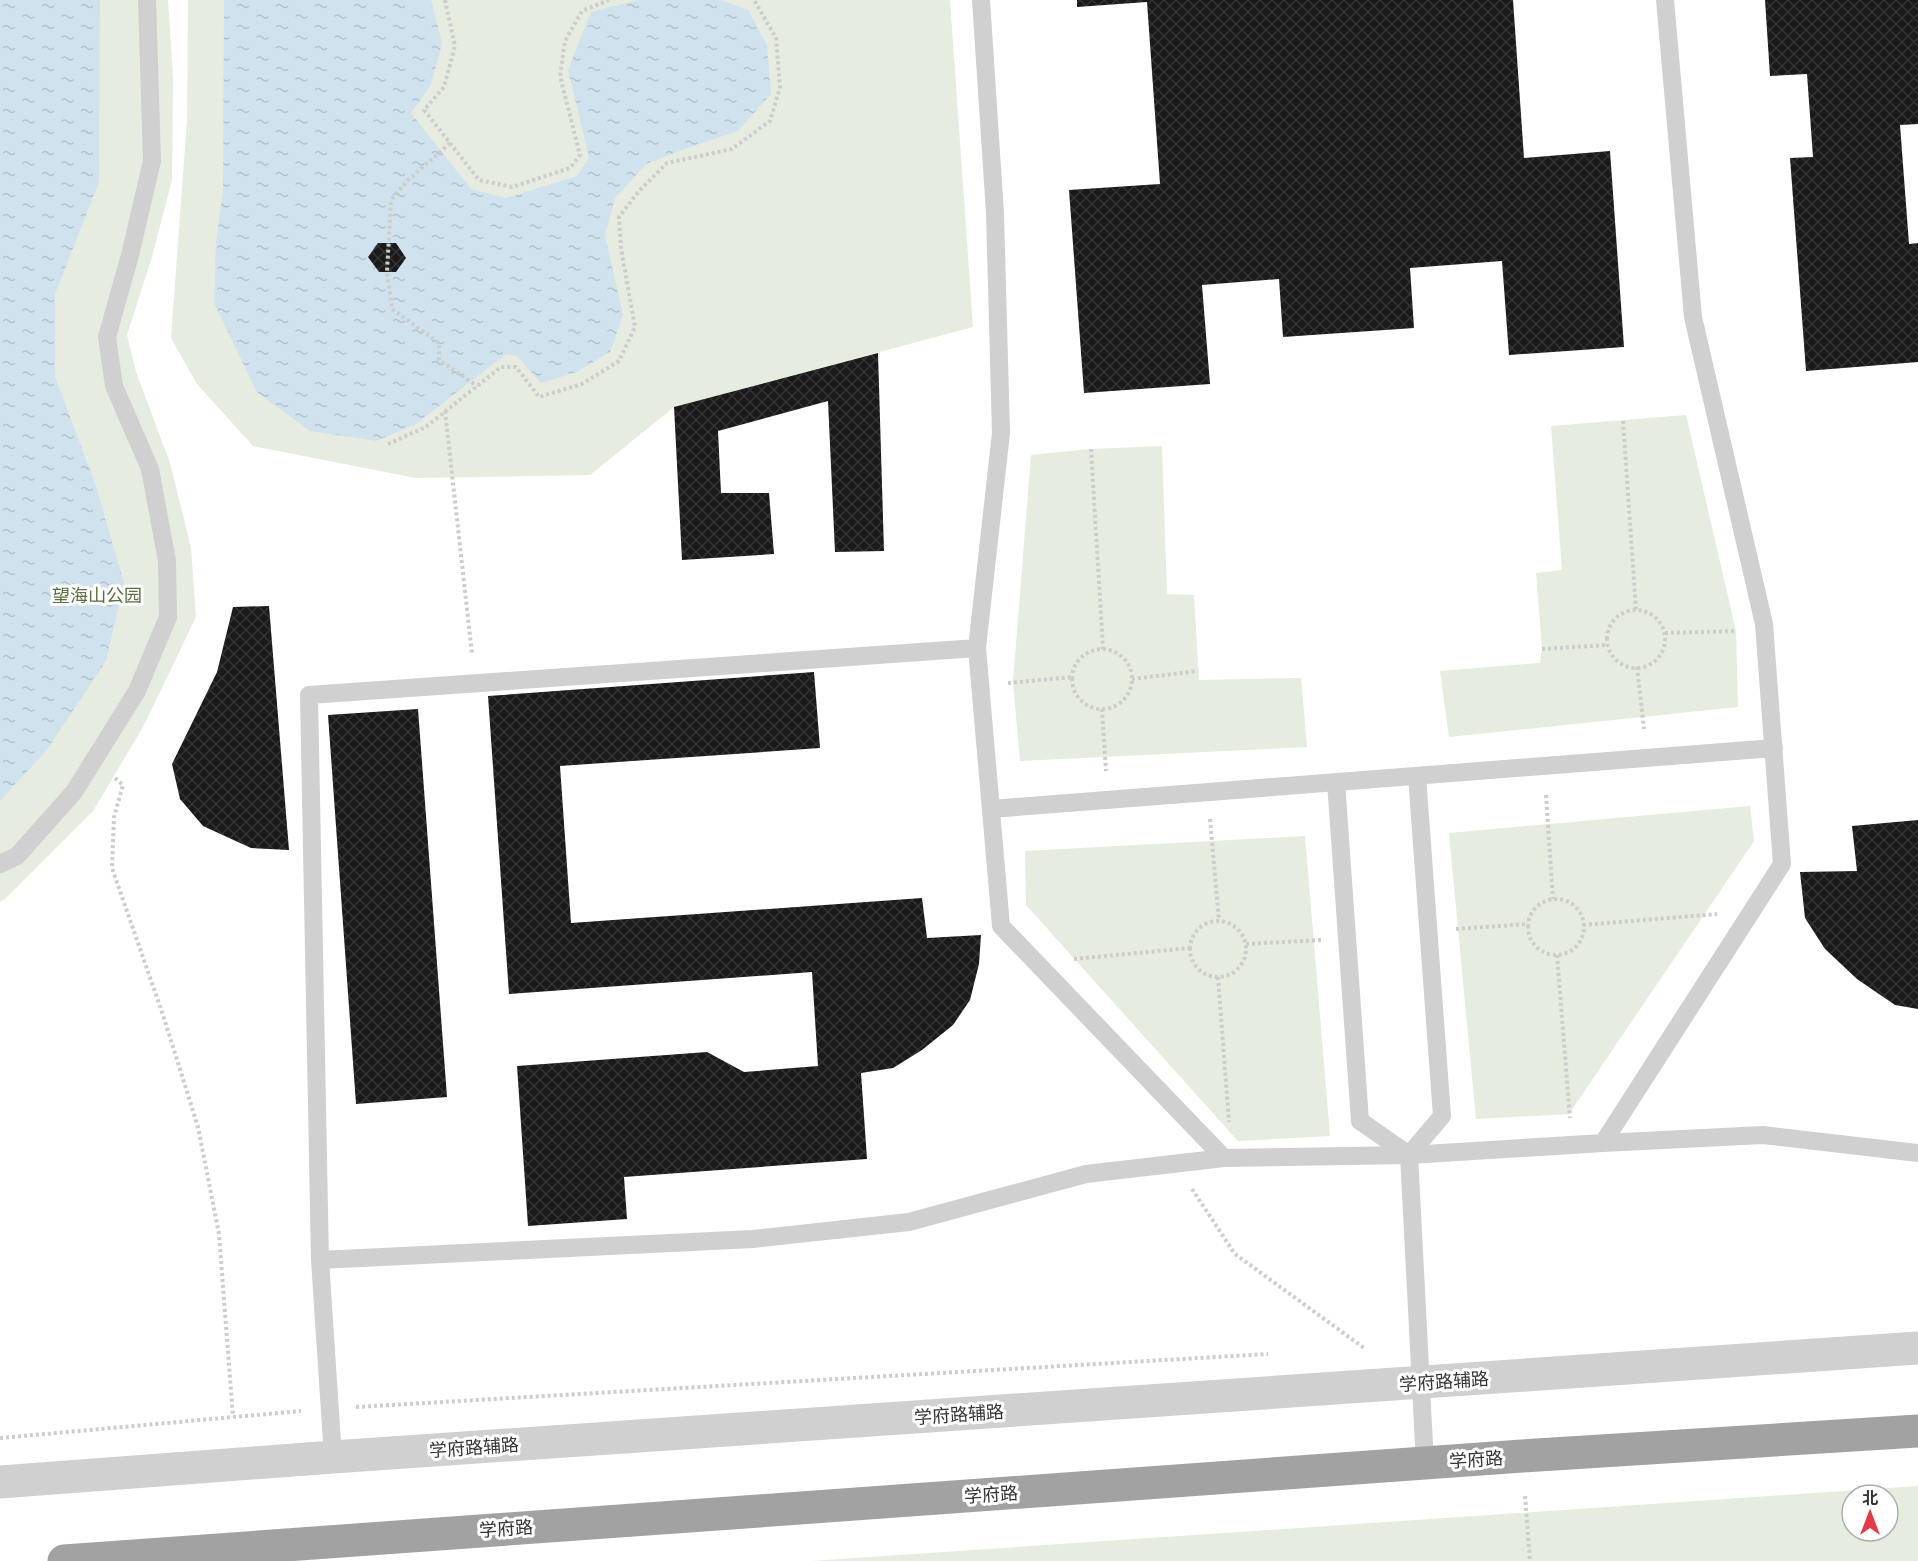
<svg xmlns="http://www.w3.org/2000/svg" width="1918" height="1561" viewBox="0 0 1918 1561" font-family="Lato,'Noto Sans SC',sans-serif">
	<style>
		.green { fill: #e6ecdf; fill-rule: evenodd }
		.water { fill: url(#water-ripples) }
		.building { fill: url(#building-cross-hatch) }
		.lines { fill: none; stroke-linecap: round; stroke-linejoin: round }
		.path { stroke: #cdcdcd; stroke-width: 4; stroke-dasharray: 3 3; stroke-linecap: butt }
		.service { stroke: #d0d0d0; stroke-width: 18 }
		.minor { stroke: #d0d0d0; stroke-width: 33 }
		.trunk { stroke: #a2a2a2; stroke-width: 33 }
		.labels { text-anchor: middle; stroke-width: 6; stroke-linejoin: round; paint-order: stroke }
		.park-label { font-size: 18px; fill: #56703f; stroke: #fff }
		.street-label { font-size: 18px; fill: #333; stroke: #fff }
	</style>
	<defs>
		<pattern id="water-ripples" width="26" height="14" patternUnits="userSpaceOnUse" patternTransform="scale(1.5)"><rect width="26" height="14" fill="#cfe2ee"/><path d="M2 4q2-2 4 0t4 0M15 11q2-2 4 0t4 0" fill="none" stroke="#b2c2cd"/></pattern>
		<pattern id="building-cross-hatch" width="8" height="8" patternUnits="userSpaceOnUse" patternTransform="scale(1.5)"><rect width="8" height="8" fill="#1a1a1a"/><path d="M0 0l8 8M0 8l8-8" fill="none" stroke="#333"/></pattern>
	</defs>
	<rect width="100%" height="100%" fill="#fff"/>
	<path class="green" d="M0,0h168l5,79 -1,101 -20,77 -25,78 9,37 34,91 21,85 5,69 -53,110 -50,84 -88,88 -5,3z
		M188,0h762l23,327 -299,80 -84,68 -174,3 -163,-32 -56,-62 -26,-46 16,-217z
		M1686,415l50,216 2,76 -289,30 -9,-66 100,-8 2,-15 -6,-75 26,-3 -11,-144z
		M1162,446l5,148 27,1 5,85 102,-2 6,69 -287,14 -7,-79 18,-227 60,-6z
		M1750,806l4,35 -185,273 -93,5 -27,-286z
		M1305,836l25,300 -92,5 -212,-236 -1,-54z
		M1918,1486v75h-1107zM1852,1495h36v36h-36z"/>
	<path class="water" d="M0,0h100l-1,182 -44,112v83l40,106 29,100 -18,78 -60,90 -46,50z
		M224,0h207l11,43 -11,42 -20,28 60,76 35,9 71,-22 12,-19 -21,-87 23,-58 47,-12h83l27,10 19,35 4,49 -33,37 -51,17 -41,16 -31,34 -10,37 18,80 -13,37 -33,20 -36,11 -24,-27 -11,-2 -90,70 -40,17 -66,-10 -53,-39 -43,-89 2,-60 7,-53z"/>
	<path class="building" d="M1077,0h436l11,158 86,-7 14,196 -115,8 -7,-94 -92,7 4,60 -131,9 -4,-58 -77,6 8,99 -126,9 -15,-203 91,-6 -13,-182 -70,5z
		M1765,0h153v124l-18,1 9,119 9,-1v119l-112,9 -16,-213 23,-1 -6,-83 -37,2z
		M378,243h18l10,15 -10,14h-17l-11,-15z
		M878,353l6,198 -49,1 -7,-151 -110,30 3,62h48l5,61 -92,6 -8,-153z
		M269,606l20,244 -38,-2 -48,-22 -23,-27 -8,-35 45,-92 16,-65z
		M814,672l6,76 -260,18 11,157 351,-25 5,40 54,-3 -2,29 -9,36 -17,25 -31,25 -29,18 -32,5 6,86 -243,18 3,42 -99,7 -11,-160 190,-14 37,20 74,-6 -6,-94 -303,22 -21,-298z
		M418,709l29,388 -91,7 -28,-389z
		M1918,820v189l-23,-4 -38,-26 -32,-30 -20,-31 -5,-46 57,-1 -5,-45z"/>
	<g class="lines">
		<path class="path" d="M445,0l10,46 -11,41 -20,23 55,70 33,7 58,-19 10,-13 -20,-79 5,-35 17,-30 27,-11
			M450,143l-43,38 -16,19 -4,72 5,37 47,34v17l38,26
			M445,411l27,243
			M1623,421l13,189
			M388,444l38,-17 75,-60h15l23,30 43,-13 37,-23 16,-34 -14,-79 -2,-31 20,-26 28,-28 65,-14 38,-28 10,-34 -4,-49 -22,-38
			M1091,449l12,200
			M1607 639a29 29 0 1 1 58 0a29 29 0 1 1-58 0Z
			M1665,633l71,-2
			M1542,649l66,-4
			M1072 679a30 30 0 1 1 60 0a30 30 0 1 1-60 0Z
			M1637,667l7,62
			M1132,679l66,-8
			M1008,683l65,-6
			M1102,709l4,62
			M115,778l8,7 -9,32 -2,51 51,147 35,112 21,107 14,183
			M1546,795l7,104
			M1210,819l9,101
			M1528 927a28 28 0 1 1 56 0a28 28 0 1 1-56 0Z
			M1190 949a28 28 0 1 1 56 0a28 28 0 1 1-56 0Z
			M1583,925l134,-11
			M1456,929l72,-5
			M1246,944l75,-4
			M1557,955l13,163
			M1074,959l116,-11
			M1218,977l11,145
			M1192,1189l43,65 129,94
			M356,1407l912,-53
			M0,1438l301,-27
			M1525,1496l5,65"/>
		<path class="service" d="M981,0l14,213 6,220 -24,215 24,278 223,232 185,-3 194,-12 179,-279 -18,-240 -71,-307 -28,-317
			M1417,776l25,340 -33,39 16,309
			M1336,782l24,339 49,34
			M991,809l783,-61
			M0,864l17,-8 57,-64 63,-101 31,-74 -1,-56 -17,-92 -36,-83 -7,-49 23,-82 22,-94 -5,-161
			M1603,1143l160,-8 155,18
			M320,1260l433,-21 156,-17 177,-48 138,-16
			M333,1457l-13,-197 -11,-565 668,-47"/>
		<path class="minor" d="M0,1482l333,-25 1585,-109"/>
		<path class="trunk" d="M64,1561l1458,-105 396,-25"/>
	</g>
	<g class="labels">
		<g class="park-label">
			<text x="97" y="602">望海山公园</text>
		</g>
		<g class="street-label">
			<text transform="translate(1444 1382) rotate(-4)" y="6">学府路辅路</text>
			<text transform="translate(959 1415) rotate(-4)" y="6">学府路辅路</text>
			<text transform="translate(474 1448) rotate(-4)" y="6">学府路辅路</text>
			<text transform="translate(1476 1460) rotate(-4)" y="6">学府路</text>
			<text transform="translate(991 1495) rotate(-4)" y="6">学府路</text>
			<text transform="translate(506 1529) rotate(-4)" y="6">学府路</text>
		</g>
	</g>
	<g transform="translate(1870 1513)"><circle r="28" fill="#ffffff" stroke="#adadad" stroke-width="1.5"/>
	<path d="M0-4.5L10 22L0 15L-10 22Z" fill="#e63946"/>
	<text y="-9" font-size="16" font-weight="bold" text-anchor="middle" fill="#333333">北</text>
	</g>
</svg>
